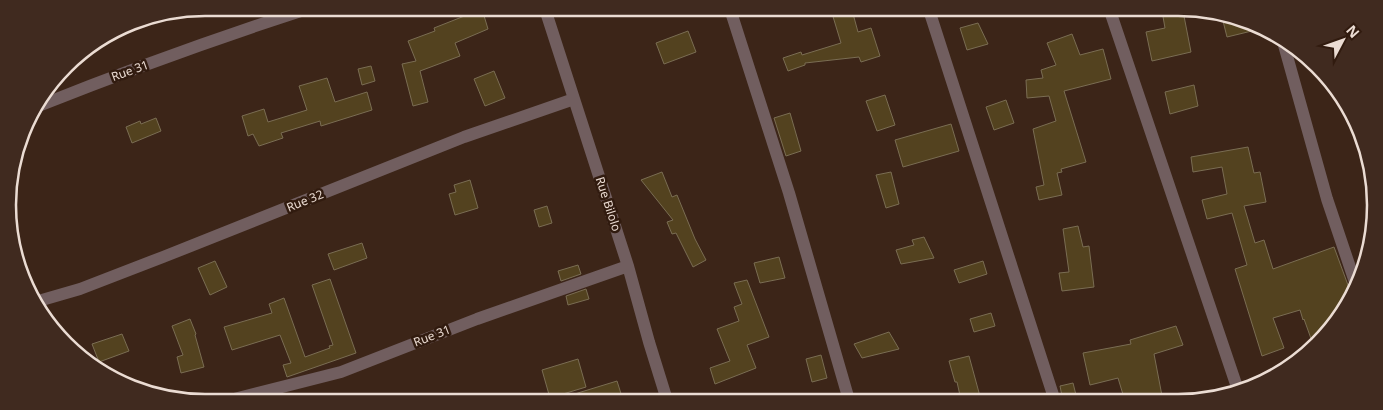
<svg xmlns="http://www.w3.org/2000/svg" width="1383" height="410" viewBox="0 0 1383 410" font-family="'Noto Sans',sans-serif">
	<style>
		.building { fill: #53421f; stroke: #7a6d53 }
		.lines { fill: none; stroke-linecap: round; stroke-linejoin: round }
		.minor { stroke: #715e5f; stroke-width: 12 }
		.labels { text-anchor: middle; stroke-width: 5; stroke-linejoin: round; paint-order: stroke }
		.street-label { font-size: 12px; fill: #ebdcd3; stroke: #311b0f }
		.rim { fill: none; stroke: #ebdcd3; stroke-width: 2.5 }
	</style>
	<rect width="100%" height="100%" fill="#3c2518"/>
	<path class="building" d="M464,8l18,1 6,20 -33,14 5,13 -40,15 8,31 -15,4 -11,-42 14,-3 -8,-20 27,-10 -1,-3 33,-13z
		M831,10h21l6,22 13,-4 9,28 -19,6 -2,-5 -54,6v2l-17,6 -5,-13 18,-6 1,3 39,-12z
		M1162,11h21l8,41 -39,9 -6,-29 19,-4z
		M1221,13l39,16 -33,8z
		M978,23l10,21 -21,6 -7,-22z
		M688,31l8,21 -32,12 -8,-21z
		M1072,34l8,21 23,-6 8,30 -47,12 22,71 -25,7 1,3 -5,1 5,22 -23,5 -3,-13 8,-2 -11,-56 23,-8 -7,-25 -22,2 -1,-18 17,-2 -2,-8 15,-5 -9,-22z
		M371,66l4,15 -13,4 -4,-16z
		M494,71l11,27 -20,8 -11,-27z
		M327,78l8,24 32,-10 5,18 -51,16 -1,-5 -39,12 2,5 -24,8 -6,-12 -5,2 -6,-20 22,-7 4,13 39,-12 -8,-24z
		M1194,85l4,21 -28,8 -5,-22z
		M885,95l10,30 -18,6 -11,-30z
		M1006,100l8,23 -20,7 -8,-23z
		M790,113l11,38 -15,5 -12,-38z
		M156,118l5,13 -29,12 -6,-16 14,-6 1,3z
		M951,124l8,27 -56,16 -8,-27z
		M1248,147l6,26 6,-1 6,30 -22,4 11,37 9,-3 9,29 61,-22 18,49 -3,8 -35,43 -10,-28 -1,1 -3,-10 -27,8 11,30 -22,8 -27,-87 12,-4 -15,-52 -25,6 -5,-19 25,-6 -5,-27 -29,5 -2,-15z
		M662,172l10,25 5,-2 18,44 11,21 -13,7 -17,-34 -4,1 -5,-12 6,-2 -32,-40z
		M891,172l8,32 -13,4 -10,-33z
		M470,180l8,28 -23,7 -6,-21 7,-2 -2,-7z
		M547,206l5,17 -13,4 -5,-17z
		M1078,226l5,21 6,-1 5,41 -32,4 -3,-18 10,-1 -6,-43z
		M924,237l10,21 -33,6 -5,-14 18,-5 -2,-5z
		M362,243l5,15 -33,12 -6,-16z
		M779,257l6,21 -25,5 -6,-20z
		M215,261l12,26 -17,8 -12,-27z
		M983,261l4,13 -28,9 -5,-13z
		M578,265l3,9 -20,7 -3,-10z
		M330,279l26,74 -69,24 -4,-12 8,-2 -11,-28 -48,15 -8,-23 48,-14 -3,-9 15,-6 21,59 25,-9 -1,-2 4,-1 -21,-60z
		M747,280l22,57 -22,8 9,23 -41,16 -5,-16 20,-7 -13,-32 22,-8 -5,-14 8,-3 -8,-21z
		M586,289l3,10 -21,6 -2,-9z
		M991,313l4,13 -21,6 -4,-13z
		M190,319l6,15 -1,1 9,32 -23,6 -4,-16 6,-2 -11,-29z
		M1176,326l7,19 -29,9 9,47h-38l-7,-23 -28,7 -7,-32 48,-9 -1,-4z
		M889,332l10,17 -37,9 -8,-14z
		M122,334l7,17 -30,11 -7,-18z
		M821,355l6,23 -15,4 -6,-23z
		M969,356l12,44h-20l-4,-18h-2l-6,-21z
		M578,359l8,28 -36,11 -8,-28z
		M617,381l6,19h-54l-1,-4z
		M1073,383l4,16 -14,2 -3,-15z"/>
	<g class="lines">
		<path class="minor" d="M545,9l83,257 21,76 18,58
			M730,9l59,184 60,207
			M929,10l126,391
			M1110,11l128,379
			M1282,38l45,161 29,86
			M36,107c90,-36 181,-69 274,-99
			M35,302l45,-13 83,-32 301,-120 110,-38
			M234,399l107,-27 136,-53 151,-53"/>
	</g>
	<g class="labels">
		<g class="street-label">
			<text transform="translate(130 71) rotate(-20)" y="4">Rue 31</text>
			<text transform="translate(305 201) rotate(-22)" y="4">Rue 32</text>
			<text transform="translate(608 204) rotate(72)" y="4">Rue Bilolo</text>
			<text transform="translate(432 336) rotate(-21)" y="4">Rue 31</text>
		</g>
	</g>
	<path d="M0 0H1383V410H0ZM205 16H1178A189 189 0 0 1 1367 205V205A189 189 0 0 1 1178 394H205A189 189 0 0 1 16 205V205A189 189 0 0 1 205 16Z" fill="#402a1f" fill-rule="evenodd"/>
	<path class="rim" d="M205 16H1178A189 189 0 0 1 1367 205V205A189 189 0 0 1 1178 394H205A189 189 0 0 1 16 205V205A189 189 0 0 1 205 16Z"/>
	<g transform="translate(1343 40) rotate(49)" stroke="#311b0f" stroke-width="4" paint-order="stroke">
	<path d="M0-4L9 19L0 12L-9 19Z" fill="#ebdcd3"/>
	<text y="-8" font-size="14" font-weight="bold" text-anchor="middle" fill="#ebdcd3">N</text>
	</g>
</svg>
